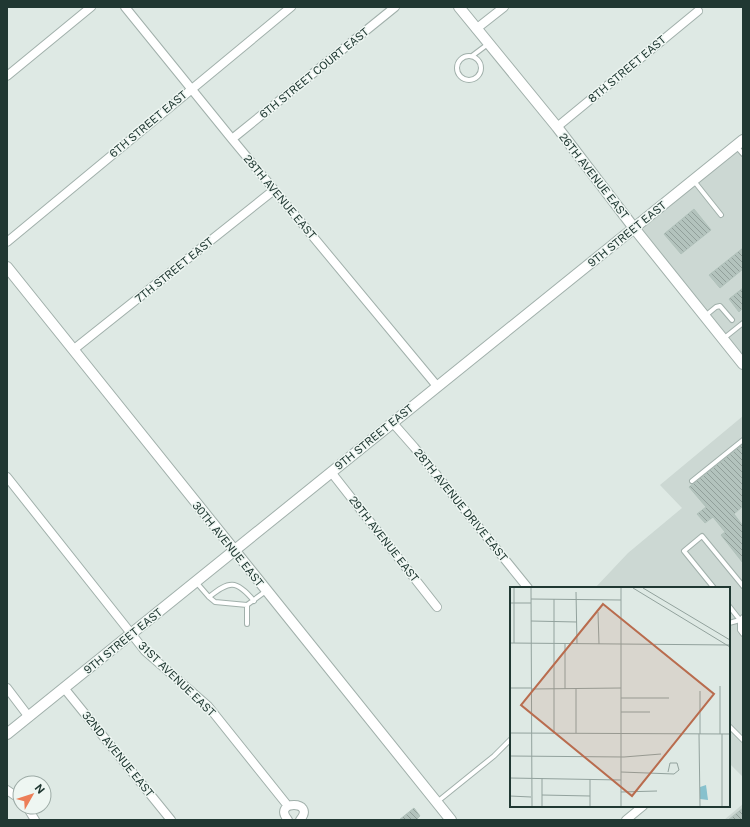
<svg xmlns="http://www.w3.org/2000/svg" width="750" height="827" viewBox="0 0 750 827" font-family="'Public Sans',sans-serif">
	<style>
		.built { fill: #ccd8d3 }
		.building { fill: url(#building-back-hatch); stroke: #b1c2bb }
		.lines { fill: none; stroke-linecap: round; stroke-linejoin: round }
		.service-casing { stroke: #a1b0ab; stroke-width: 6 }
		.minor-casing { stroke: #a1b0ab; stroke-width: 10 }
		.tertiary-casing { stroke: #a1b0ab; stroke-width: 12 }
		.service { stroke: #fff; stroke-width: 4 }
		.minor { stroke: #fff; stroke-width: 8 }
		.tertiary { stroke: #fff; stroke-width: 10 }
		.labels { text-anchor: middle; stroke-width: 3; stroke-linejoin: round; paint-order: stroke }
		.street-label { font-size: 11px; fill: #203832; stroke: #eef6f2 }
		.inset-road { fill: none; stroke: #92a29d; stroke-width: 1 }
		.view { fill: #b96c4e; fill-opacity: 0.15; stroke: #b96c4e; stroke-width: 2 }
		.inset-edge { fill: none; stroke: #203832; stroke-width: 2 }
	</style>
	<defs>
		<pattern id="building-back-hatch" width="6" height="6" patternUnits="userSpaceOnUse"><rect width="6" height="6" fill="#b3c3bd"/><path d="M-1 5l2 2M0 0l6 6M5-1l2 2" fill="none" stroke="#919f9a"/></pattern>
	</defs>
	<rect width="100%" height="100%" fill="#dee9e4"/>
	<path class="built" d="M739,149l4,4v203l-102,-128z
		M743,416v361l-14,-14v-175h-134l33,-35 54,-45 -22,-23z
		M743,804v16h-19z"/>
	<path class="building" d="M694,209l17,21 -30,24 -17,-20z
		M743,248v21l-23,19 -11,-13z
		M743,288v20l-4,4 -10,-13z
		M743,444v62l-9,8 9,12v37l-22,-28 4,-3 -12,-15 -8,6 -8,-9 9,-7 -17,-20z
		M414,808l6,8 -4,4h-17z
		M743,808v12h-15z"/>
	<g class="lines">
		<defs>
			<path id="service" d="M457 68a12 12 0 1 1 24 0a12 12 0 1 1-24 0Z
				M472,56l16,-12
				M736,146l7,8
				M694,181l27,34
				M705,316l11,-9 4,-1 12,14
				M723,339l20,-16
				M692,481l51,-41
				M196,582l13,15 6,5 32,3 19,-14
				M714,588l-30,-37 18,-15 41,50
				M209,597c20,-16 27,-18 45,4
				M247,605v19
				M729,606l11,14 -11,3
				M743,617l-3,3v10l3,4
				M729,726l14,14
				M437,802l57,-46 17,-17"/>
			<path id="minor" d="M125,7l107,132 205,247
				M476,29l28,-22
				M7,76l84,-69
				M557,127l141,-116
				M232,139l163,-132
				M7,242l284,-235
				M73,350l201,-160
				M392,422l22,25 114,141
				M331,472l106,135
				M7,477l138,174 63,55 80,100
				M7,688l22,29
				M64,688l107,132
				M7,790l13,9
				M27,807l8,13
				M288,820c-17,-20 29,-20 12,0
				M626,820l17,-14"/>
			<path id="tertiary" d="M459,7l98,120 77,101 109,136
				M7,267l444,553
				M7,734l736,-594"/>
		</defs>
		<use href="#service" class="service-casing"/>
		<use href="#minor" class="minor-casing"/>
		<use href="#tertiary" class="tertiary-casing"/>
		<use href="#service" class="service"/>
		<use href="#minor" class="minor"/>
		<use href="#tertiary" class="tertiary"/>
	</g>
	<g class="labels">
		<g class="street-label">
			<text transform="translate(627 69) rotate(-40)" y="4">8TH STREET EAST</text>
			<text transform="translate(314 73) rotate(-39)" y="4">6TH STREET COURT EAST</text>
			<text transform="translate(148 124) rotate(-40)" y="4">6TH STREET EAST</text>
			<text transform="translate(594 176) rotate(52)" y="4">26TH AVENUE EAST</text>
			<text transform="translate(280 197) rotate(50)" y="4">28TH AVENUE EAST</text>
			<text transform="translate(627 234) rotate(-39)" y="4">9TH STREET EAST</text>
			<text transform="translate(174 270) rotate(-39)" y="4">7TH STREET EAST</text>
			<text transform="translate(374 437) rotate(-39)" y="4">9TH STREET EAST</text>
			<text transform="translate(461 505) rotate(51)" y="4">28TH AVENUE DRIVE EAST</text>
			<text transform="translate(384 539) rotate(52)" y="4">29TH AVENUE EAST</text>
			<text transform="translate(228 544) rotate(51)" y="4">30TH AVENUE EAST</text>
			<text transform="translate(123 641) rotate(-39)" y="4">9TH STREET EAST</text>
			<text transform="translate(177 679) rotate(44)" y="4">31ST AVENUE EAST</text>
			<text transform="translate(118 754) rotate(51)" y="4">32ND AVENUE EAST</text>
		</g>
	</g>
	<g transform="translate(510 587)">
		<rect width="220" height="220" fill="#dee9e4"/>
		<path d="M196,198l2,15 -8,-1v-12z" fill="#87c1cd"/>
		<path class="inset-road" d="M21,1l1,218M123,1l97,59M133,1l87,52M66,5l1,52M21,12l90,1M44,12v134M0,16h21M88,25l1,32M21,34l46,1M0,56l220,2M4,56v-55M0,101h21M22,102l89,-1M55,102v-45M190,104v43M111,111h48M111,125h29M0,146l220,1M66,146v-44M189,147l1,72M210,147v-48M0,169l114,1 37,-3M111,185l53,2 5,-4 -2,-7h-7l-2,9M0,191l111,2M111,205l36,-1M32,208l48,1M0,209l21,1M32,219v-28M80,219v-27M111,219v-218M212,219v-72"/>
		<path class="view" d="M93,17l111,90 -82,102 -111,-91z"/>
		<rect width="220" height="220" class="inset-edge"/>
	</g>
	<rect width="750" height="827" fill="none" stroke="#203832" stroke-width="16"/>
	<g transform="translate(32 795) rotate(51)"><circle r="19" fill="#eef6f2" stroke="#9caaa5"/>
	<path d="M0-3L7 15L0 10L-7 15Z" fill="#ec7e58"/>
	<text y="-6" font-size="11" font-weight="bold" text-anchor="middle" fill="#203832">N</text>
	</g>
</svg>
